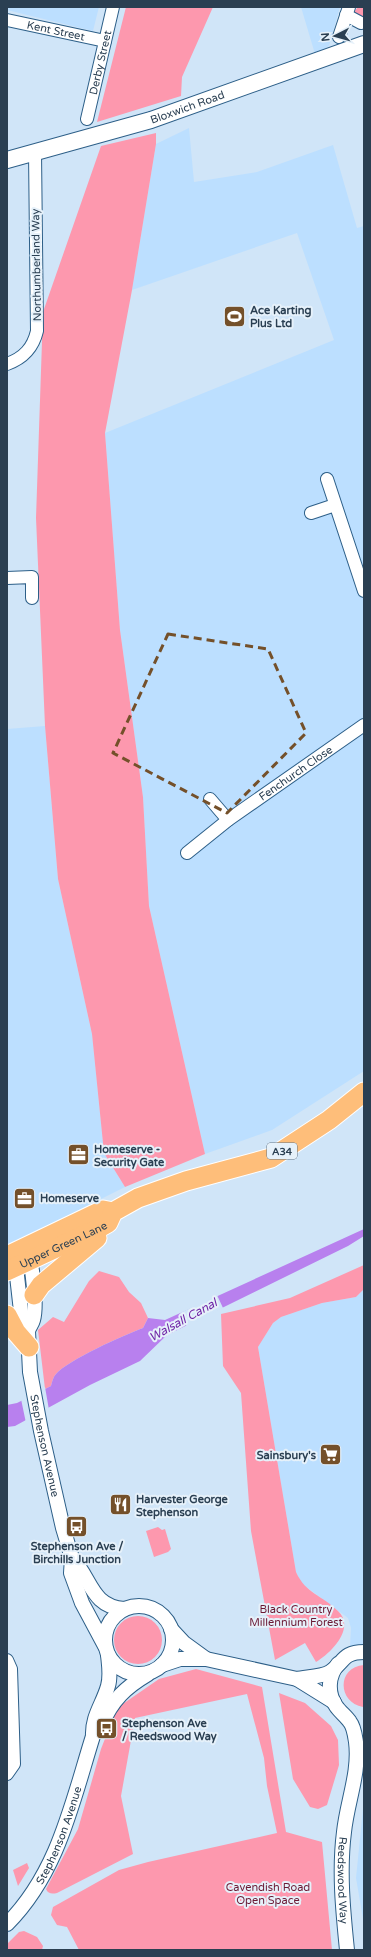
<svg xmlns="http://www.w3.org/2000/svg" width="371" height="1957" viewBox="0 0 371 1957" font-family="'Varela Round',sans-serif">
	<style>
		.built { fill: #bcdfff }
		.green { fill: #fd98ae }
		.water { fill: #b880ee }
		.pier { fill: #d0e5f8 }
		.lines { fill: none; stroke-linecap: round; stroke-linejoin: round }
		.minor-casing { stroke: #2d5f88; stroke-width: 14 }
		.tertiary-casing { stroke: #2d5f88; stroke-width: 16 }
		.secondary-casing { stroke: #2d5f88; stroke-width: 18 }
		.trunk-casing { stroke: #fff; stroke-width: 21 }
		.minor { stroke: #fff; stroke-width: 12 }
		.tertiary { stroke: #fff; stroke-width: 14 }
		.secondary { stroke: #fff; stroke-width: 16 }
		.trunk { stroke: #febe7a; stroke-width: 19 }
		.marked { fill: none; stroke: #74502a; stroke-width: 3; stroke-dasharray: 8 5; stroke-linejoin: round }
		.labels { text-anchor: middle; stroke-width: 4; stroke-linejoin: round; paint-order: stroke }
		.shield { fill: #e6f1fa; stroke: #627484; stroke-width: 1 }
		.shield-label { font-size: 10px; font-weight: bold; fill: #2a3f52 }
		.street-label { font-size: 11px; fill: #2a3f52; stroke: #e6f1fa }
		.poi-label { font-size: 11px; font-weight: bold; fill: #2a3f52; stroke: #e6f1fa; text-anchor: start }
		.park-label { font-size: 11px; fill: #6b1934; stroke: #e6f1fa }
		.water-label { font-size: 12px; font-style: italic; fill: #6f24a6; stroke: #e6f1fa }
	</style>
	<rect width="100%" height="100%" fill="#d0e5f8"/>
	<path class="built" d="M7,7h92l-6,24 -86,-21z
		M301,7h39l-11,39 -14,8z
		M189,128l5,54 63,-10 76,-27 24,83 7,-2v845l-92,59 -67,24 -56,-248 -6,-109 -23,-167 -15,-197 229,-93 -37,-107 -165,57 24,-146z
		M45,726l13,153 34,155 12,119 21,34 -118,59v-517z
		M364,1289v355l-14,2 1,-18 -3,-10 -47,-35 -5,-11 -38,-225 15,-24 8,-6 41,-14 34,-6z
		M364,1799v151h-1l1,-25 -8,-47z"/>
	<path class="green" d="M126,7h87l-31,70 -1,19 -84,26z
		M358,7h6v13l-11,-7z
		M156,133v11l-24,146 -27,143 15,197 23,167 6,109 56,248 -80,33 -21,-34 -12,-119 -34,-155 -13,-153 -9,-208 7,-206 58,-166z
		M364,1265v24l-8,8 -34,6 -41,14 -8,6 -15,24 38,225c10,22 26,23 42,39 18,17 -7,42 -22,51l-11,-19 -30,17 -24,-129 -10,-138 -18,-27 -2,-52 69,-16z
		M99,1271l20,6 10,15 12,11 7,15 -5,10c-19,7 -75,32 -87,46 -3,3 -4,8 -5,12l-6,3 -7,-59 15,-13 11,5 25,-41z
		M158,1527l4,3 3,-1 6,20 -3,3 -14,5 -8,-26z
		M114 1640a24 24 0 1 1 48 0a24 24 0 1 1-48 0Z
		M364,1665v42h-1c-26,-5 -26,-40 1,-42z
		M196,1669l66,18 24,145 36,10 10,108h-253l-12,-23 -10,-2 -6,-10 2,-8 66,-37 29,-8 129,-29 -10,-47 -3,-28 -17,-64 -112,24 -14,78 12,58 -76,39c-5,1 -9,1 -11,-4l32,-60 23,-80 16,-41 42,-29z
		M279,1693l26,10 26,23 7,14 1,25 -12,40 -9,4 -8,-2 -17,-28z
		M27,1863l2,5 -11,18 -5,-16z
		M24,1931l13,6 6,9 -1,4h-35v-6l12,-12z"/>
	<path class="water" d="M364,1229v7l-16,10 -181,89 -27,26 -50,24 -75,41 -8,1v-22l10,-2 34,-17c1,-4 2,-9 5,-12 12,-14 68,-39 87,-46l5,-10 17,2z"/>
	<path class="pier" d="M217,1295l6,13 -36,19 -7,-14z
		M45,1387l4,23 -23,13 -5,-24z"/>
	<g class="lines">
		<defs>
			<g id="minor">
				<path d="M346,15l15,8"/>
				<path id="s1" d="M7,20l98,21"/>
				<path d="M339,37l10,-30"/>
				<path id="s2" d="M87,119l26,-112"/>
				<path d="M7,364c17,-6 26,-16 30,-33l-2,-179"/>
				<path d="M327,479l37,112"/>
				<path d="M311,513l24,-8"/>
				<path d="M7,578l25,-1v21"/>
				<path d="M210,799l18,21"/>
				<path id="s3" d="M187,853l41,-33 136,-95"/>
				<path d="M7,1660l4,9 3,95 -7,10"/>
			</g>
			<g id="tertiary">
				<path d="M27,1252c6,12 10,54 6,68 -1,4 -4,7 -5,11"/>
				<path id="s4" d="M12,1259l4,8 6,53 6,11 2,41 11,59 22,97 9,30 -1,15 11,30 23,43"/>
				<path d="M72,1558c20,22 19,48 52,51"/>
				<circle cx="139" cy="1640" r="34"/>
				<path d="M171,1629l13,14 22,16"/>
				<path id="s5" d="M338,1664c-10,12 -11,29 -2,42 4,6 10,10 14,16 4,5 5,14 6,20 4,30 -9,60 -12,90 -5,39 -1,79 3,118"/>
				<path d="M162,1665l18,-6h26l91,20 37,23"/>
				<path d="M297,1679c9,-2 25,-2 33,-7 14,-9 12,-20 34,-20"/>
				<path d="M102,1724c10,-24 24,-37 46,-50"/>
				<path id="s6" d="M7,1924c51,-51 65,-121 86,-188 -1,-20 10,-32 15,-50 3,-10 1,-21 0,-31"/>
			</g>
			<g id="secondary">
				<path id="s7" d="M7,160l144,-40 213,-76"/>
			</g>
			<g id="trunk">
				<path d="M7,1256l96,-46 10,2"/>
				<path id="s8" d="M7,1271l94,-44 7,-4 5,-11 25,-14 48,-17 85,-23 58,-38 35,-28"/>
				<path d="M34,1295l7,-10 56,-47"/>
				<path d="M7,1315l9,17 13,15"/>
			</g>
		</defs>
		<use href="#minor" class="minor-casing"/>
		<use href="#tertiary" class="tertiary-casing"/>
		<use href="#secondary" class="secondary-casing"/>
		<use href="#trunk" class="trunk-casing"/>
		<use href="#minor" class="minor"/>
		<use href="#tertiary" class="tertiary"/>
		<use href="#secondary" class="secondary"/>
		<use href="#trunk" class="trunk"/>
	</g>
	<path class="marked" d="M168,634l100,15 38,84 -79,80 -114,-60z"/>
	<defs>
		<symbol id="stadium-square" viewBox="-11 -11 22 22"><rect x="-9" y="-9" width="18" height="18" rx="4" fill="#74502a" stroke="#e6f1fa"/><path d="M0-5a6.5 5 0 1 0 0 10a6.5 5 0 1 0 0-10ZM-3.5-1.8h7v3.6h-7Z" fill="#fff"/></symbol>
		<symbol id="office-square" viewBox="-11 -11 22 22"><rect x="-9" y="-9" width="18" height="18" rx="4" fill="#74502a" stroke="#e6f1fa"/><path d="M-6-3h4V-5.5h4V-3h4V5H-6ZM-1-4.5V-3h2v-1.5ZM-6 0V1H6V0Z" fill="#fff"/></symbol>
		<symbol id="supermarket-square" viewBox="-11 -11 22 22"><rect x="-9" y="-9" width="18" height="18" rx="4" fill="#74502a" stroke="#e6f1fa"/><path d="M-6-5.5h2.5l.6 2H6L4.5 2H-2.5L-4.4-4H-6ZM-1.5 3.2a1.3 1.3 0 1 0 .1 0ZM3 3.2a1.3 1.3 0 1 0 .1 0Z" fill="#fff"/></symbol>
		<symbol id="restaurant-square" viewBox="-11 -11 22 22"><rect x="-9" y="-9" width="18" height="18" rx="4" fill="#74502a" stroke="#e6f1fa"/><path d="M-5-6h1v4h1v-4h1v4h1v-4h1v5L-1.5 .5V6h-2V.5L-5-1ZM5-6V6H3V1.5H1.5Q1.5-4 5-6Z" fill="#fff"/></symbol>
		<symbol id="bus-square" viewBox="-11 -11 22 22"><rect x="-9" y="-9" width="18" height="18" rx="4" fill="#74502a" stroke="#e6f1fa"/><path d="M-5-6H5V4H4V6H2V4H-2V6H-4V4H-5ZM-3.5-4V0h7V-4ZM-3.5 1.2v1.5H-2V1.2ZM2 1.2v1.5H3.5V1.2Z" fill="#fff"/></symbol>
	</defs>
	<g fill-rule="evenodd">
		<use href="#stadium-square" x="222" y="304" width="25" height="25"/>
		<use href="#office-square" x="66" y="1142" width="25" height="25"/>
		<use href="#office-square" x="12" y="1186" width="25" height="25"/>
		<use href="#supermarket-square" x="318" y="1442" width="25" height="25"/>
		<use href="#restaurant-square" x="108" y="1492" width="25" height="25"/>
		<use href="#bus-square" x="64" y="1514" width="25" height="25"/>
		<use href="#bus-square" x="94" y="1716" width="25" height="25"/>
	</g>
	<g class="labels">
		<rect class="shield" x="267" y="1143" width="30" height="16" rx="3"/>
		<g class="shield-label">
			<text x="282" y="1155">A34</text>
		</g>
		<g class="street-label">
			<text dy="4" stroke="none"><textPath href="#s1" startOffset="50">Kent Street</textPath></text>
			<text dy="4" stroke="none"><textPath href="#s2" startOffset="58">Derby Street</textPath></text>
			<text dy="4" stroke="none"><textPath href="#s7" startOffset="188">Bloxwich Road</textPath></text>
			<text transform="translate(36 265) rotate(-91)" y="4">Northumberland Way</text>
			<text dy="4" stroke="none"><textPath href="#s3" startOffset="135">Fenchurch Close</textPath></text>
			<text dy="4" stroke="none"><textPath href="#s8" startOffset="62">Upper Green Lane</textPath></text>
			<text dy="4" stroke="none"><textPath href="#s4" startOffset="191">Stephenson Avenue</textPath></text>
			<text dy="4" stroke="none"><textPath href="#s6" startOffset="104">Stephenson Avenue</textPath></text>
			<text dy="4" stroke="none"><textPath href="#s5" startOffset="227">Reedswood Way</textPath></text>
		</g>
		<g class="poi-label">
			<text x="250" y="314">Ace Karting<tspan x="250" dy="13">Plus Ltd</tspan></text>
			<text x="94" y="1153">Homeserve -<tspan x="94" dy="13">Security Gate</tspan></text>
			<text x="40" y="1202">Homeserve</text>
			<text x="316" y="1459" text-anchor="end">Sainsbury's</text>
			<text x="136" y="1503">Harvester George<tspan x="136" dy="13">Stephenson</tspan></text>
			<text x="77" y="1550" text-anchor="middle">Stephenson Ave /<tspan x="77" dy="13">Birchills Junction</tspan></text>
			<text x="122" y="1727">Stephenson Ave<tspan x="122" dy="13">/ Reedswood Way</tspan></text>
		</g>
		<g class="park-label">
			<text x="296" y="1613">Black Country<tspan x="296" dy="13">Millennium Forest</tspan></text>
			<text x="268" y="1891">Cavendish Road<tspan x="268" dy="13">Open Space</tspan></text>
		</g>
		<g class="water-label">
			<text transform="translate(183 1320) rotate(-29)" y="4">Walsall Canal</text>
		</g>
	</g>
	<rect width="371" height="1957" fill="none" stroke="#2a3f52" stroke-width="16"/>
	<g transform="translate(335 36) rotate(264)" stroke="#e6f1fa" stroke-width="3" paint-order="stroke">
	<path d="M0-3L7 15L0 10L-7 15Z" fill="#2a3f52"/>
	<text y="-6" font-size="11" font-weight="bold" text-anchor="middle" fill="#2a3f52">N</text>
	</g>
</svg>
